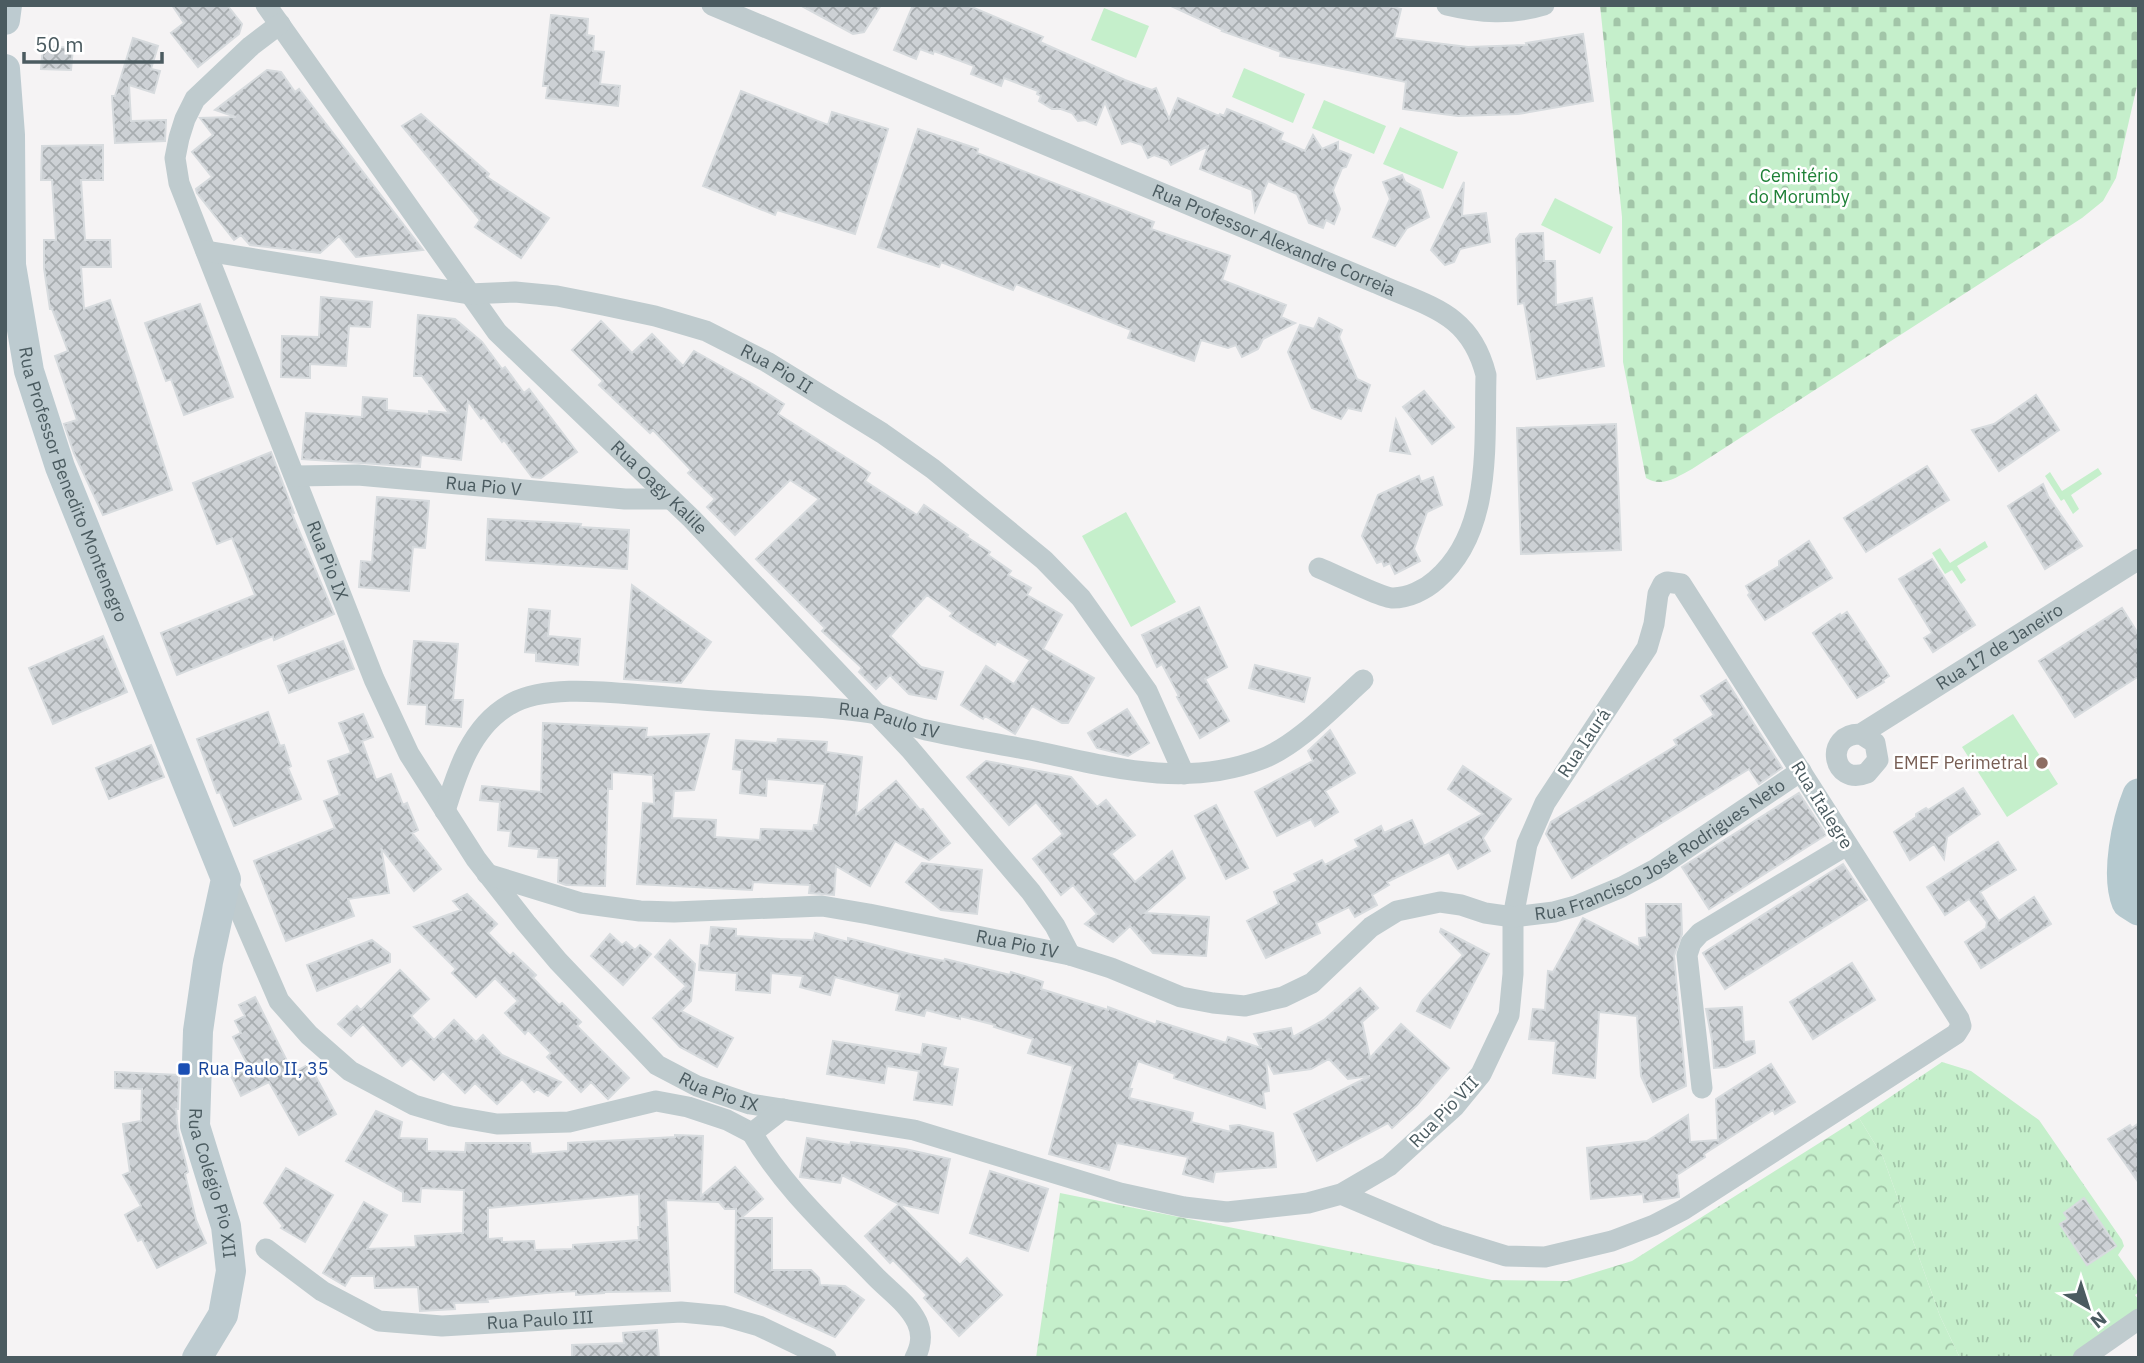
<svg xmlns="http://www.w3.org/2000/svg" width="2144" height="1363" viewBox="0 0 2144 1363" font-family="'IBM Plex Sans',sans-serif">
	<style>
		.green { fill: #c5efcb }
		.forest { fill: url(#forest-crowns) }
		.cemetery { fill: url(#cemetery-stones) }
		.park { fill: url(#park-tufts) }
		.building { fill: url(#building-cross-hatch); stroke: #d7dbde; stroke-width: 2; fill-rule: evenodd }
		.lines { fill: none; stroke-linecap: round; stroke-linejoin: round }
		.street { stroke: #bfcbce; stroke-width: 21 }
		.secondary { stroke: #bdcbd0; stroke-width: 30 }
		.primary { stroke: #b5c9cf; stroke-width: 33 }
		.education-dot { fill: #8d6e63; stroke: #fff; stroke-width: 2.5 }
		.transit-dot { fill: #1a4fb4; stroke: #fff; stroke-width: 2.5 }
		.labels { text-anchor: middle; stroke-width: 5; stroke-linejoin: round; paint-order: stroke }
		.park-label { font-size: 18px; fill: #1d8036; stroke: #fff }
		.street-label { font-size: 18px; fill: #4b5b60; stroke: #fff }
		.education-label { font-size: 18px; fill: #785e54; stroke: #fff; text-anchor: end }
		.transit-label { font-size: 18px; fill: #164399; stroke: #fff; text-anchor: start }
	</style>
	<defs>
		<pattern id="forest-crowns" width="20" height="18" patternUnits="userSpaceOnUse" patternTransform="scale(1.75)"><rect width="20" height="18" fill="#c5efcb"/><path d="M2 6a3 3 0 1 1 6 0M12 15a3 3 0 1 1 6 0" fill="none" stroke="#a2c5a8"/></pattern>
		<pattern id="cemetery-stones" width="16" height="16" patternUnits="userSpaceOnUse" patternTransform="scale(1.75)"><rect width="16" height="16" fill="#c5efcb"/><path d="M2 7V4a2 2 0 0 1 4 0v3zM10 15v-3a2 2 0 0 1 4 0v3z" fill="#a2c5a8"/></pattern>
		<pattern id="park-tufts" width="24" height="20" patternUnits="userSpaceOnUse" patternTransform="scale(1.75)"><rect width="24" height="20" fill="#c5efcb"/><path d="M3 7l-1-3M5 7V3M7 7l1-3M15 17l-1-3M17 17v-4M19 17l1-3" fill="none" stroke="#a2c5a8"/></pattern>
		<pattern id="building-cross-hatch" width="8" height="8" patternUnits="userSpaceOnUse" patternTransform="scale(1.75)"><rect width="8" height="8" fill="#cdd1d5"/><path d="M0 0l8 8M0 8l8-8" fill="none" stroke="#a8adb0"/></pattern>
	</defs>
	<rect width="100%" height="100%" fill="#f5f3f4"/>
	<path class="green" d="M1104,8l45,18 -13,32 -45,-18z
		M1244,68l61,26 -12,29 -61,-26z
		M1324,100l62,26 -12,28 -62,-26z
		M1400,127l58,25 -15,37 -60,-25z
		M1555,198l58,29 -13,27 -59,-29z
		M2098,468l4,6 -31,21 8,14 -6,5 -9,-15 -3,2 -16,-25 5,-4 12,19z
		M1126,512l50,90 -45,25 -49,-91z
		M1985,541l3,6 -31,19 9,14 -5,4 -9,-14 -7,4 -13,-21 8,-5 10,15z
		M2013,714l45,70 -51,33 -45,-70z"/>
	<path class="forest" d="M1859,1118l24,39 57,159 20,42h-924l24,-165 432,87 75,1 65,-20z"/>
	<path class="cemetery" d="M1600,5h539v72l-23,101 -13,23 -21,17 -390,251c-15,8 -30,19 -46,9l-23,-116 -1,-145z"/>
	<path class="park" d="M1942,1062l29,9 68,49 83,120 2,6 -6,9 21,29v8l-4,3 4,5v13l-68,45h-111l-20,-42 -57,-159 -24,-39z"/>
	<path class="building" d="M172,5h55l15,19 -3,10 -41,33 -27,-34 13,-10z
		M800,5h81l-17,27 -11,2z
		M913,5h54l76,32 -3,5 85,38 27,10 4,-2 13,31 9,-21 41,18 1,-2 4,2 3,-7 37,15 19,9 -3,7 25,11 8,-16 9,14 16,-7v8l13,5 -5,12 -4,1 -9,22 7,19 -6,15 -8,-4 -3,8 -14,-5 -12,-29 -29,-13 -13,30 -3,-21 -52,-21 8,-23 -37,19 -3,-5 -14,-5 -6,3 -6,-13 -12,-4 -8,3 -17,-42 -9,23 -11,-5 -7,1 -6,-8 -11,-4h-9l-13,-8 2,-5 -4,-2 1,-3 -34,-13 -3,8 -30,-12 3,-8 -40,-15 -1,3 -13,-5 -4,10 -22,-9z
		M1169,5h216l16,4 -7,29 74,9 59,-2 -1,-2 57,-9 10,67 -75,13 -60,2 -55,-7 3,-27 -126,-26 1,-4 -59,-21 1,-1z
		M551,15l37,4 -1,16 7,1 -1,15 11,1 -4,32 20,2 -2,20 -72,-8 2,-12h-5z
		M133,38l25,8 -7,23 9,2 -6,22 -25,-8 2,36 35,-1 -1,21 -50,2 -3,-47h3z
		M43,46l30,2 -2,22 -30,-1z
		M267,70l14,2 14,20 4,-3 124,161 -67,7 -17,-21 -19,17 -70,-8 -9,-10 -7,5 -37,-47 -1,-4 16,-12 -20,-25 21,-17 -13,-17 36,-1 -21,-7z
		M741,91l87,34 4,-13 56,17 -33,105 -78,-24 -2,5 -72,-29z
		M421,114l68,60 -2,3 62,41 -28,40 -46,-31 5,-7 -78,-94z
		M918,129l60,20 -1,4 177,69 -3,7 79,27 -8,24 64,25 -5,12 14,6 -32,16 -5,10 -16,8 -6,-12 -8,3 -27,-8 -7,21 -66,-23 3,-8 -115,-46 -3,6 -72,-28 -2,5 -61,-20z
		M103,145v35h-22l4,60h25l1,27h-30l3,42 26,-9 62,190 -69,25 -29,-62 -10,-29 13,-4 -22,-64 13,-5 -16,-42h-2l-6,-41v-28h12l-4,-60h-11l1,-34z
		M1402,175l3,7 15,8 9,27 -22,11 -12,18 -22,-9 17,-38 -7,-17z
		M1464,182l-2,34 24,-3 4,29 -30,7 -6,13 -9,3 -14,-15z
		M1543,233l1,28h11l1,44 36,-7 12,68 -67,13 -13,-76 -6,1 -2,-65 4,-5z
		M321,297l51,5 -2,25 -21,-1 -3,40 -36,-2v14l-29,-1 1,-41 37,1z
		M200,304l33,93 -49,18 -13,-36 -5,2 -21,-58z
		M418,315l37,4 27,23 20,27 3,-2 19,26 5,-4 48,63 -36,26 -9,-1 -28,-37 -2,2 -18,-25 -3,2 -13,-18 -7,59 -40,-5 -1,12 -118,-8 4,-46 56,4 1,-20 24,2v11l42,4v-3l20,2 -27,-37h-8z
		M1319,318l23,12 -3,7 18,42 13,6 -9,26 -13,-3 -7,11 -29,-11 -24,-56 12,-27 14,4z
		M601,321l31,32 20,-19 31,32 11,-15 57,32 33,21 -6,10 92,59 -5,8 52,34 7,-10 44,30 -1,2 23,15 -2,3 23,16 -3,4 23,13 -4,7 35,20 -19,34 51,29 -26,45h-6l-30,-17 -17,28 -30,-18 -2,3 -22,-14 25,-39 28,18 16,-24 -33,-19 -2,4 -26,-16 -19,-13 3,-3 -26,-18 -37,41 31,31 22,5 -7,27 -27,-5 -19,-19 -14,14 -17,-17 3,-4 -40,-37 3,-3 -69,-69 63,-60 -29,-19 -55,55 -28,-28 8,-8 -27,-26 3,-3 -38,-40 -3,3 -51,-48 4,-4 -31,-31z
		M1424,391l30,36 -22,17 -29,-37z
		M2036,395l23,35 -60,41 -27,-41 22,-6z
		M1396,420l14,34 -20,-3z
		M1616,424l5,126 -100,4 -4,-126z
		M271,452l23,61 -2,1 42,100 -60,26 -1,-4 -96,39 -16,-42 94,-38 -23,-57 -15,6 -24,-61z
		M1927,466l22,34 -83,52 -22,-34z
		M1419,476l2,6 12,-5 9,28 -15,7 -13,37 6,12 -25,13 -5,-11 -6,3 -2,-5 -5,2 -15,-27 16,-41z
		M2043,484l5,12 34,50 -37,23 -37,-63z
		M377,497l52,4 -4,47 -12,-1 -4,44 -50,-4 2,-26 11,1z
		M488,519l93,5 -1,3 49,3 -2,39 -141,-9z
		M1809,541l23,37 -67,42 -17,-25 2,-2 -4,-7 33,-20v-5z
		M1932,559l43,66 -42,27 -9,-14 8,-5 -33,-54z
		M632,585l79,57 -30,41 -57,-4z
		M1199,607l28,60 -22,12 24,42 -29,17 -23,-41 2,-1 -17,-32 -5,3 -15,-32z
		M2122,608l17,27v41l-64,41 -36,-56z
		M529,609l21,2 -2,25 32,3 -2,26 -42,-4v-8l-11,-1z
		M1847,612l42,64 -6,4 1,2 -27,16 -44,-65 27,-19 1,2z
		M103,636l24,56 -74,32 -24,-56z
		M343,641l11,28 -65,24 -11,-27z
		M414,641l44,3 -5,56h10l-2,27 -35,-3 1,-19 -19,-1z
		M1255,665l55,13 -6,24 -55,-14z
		M1726,680l56,88 -23,16 -10,-15 -177,109 -26,-44 5,-12 126,-77 -3,-5 40,-25 -13,-19z
		M1127,709l22,34 -21,13 -31,-8 -9,-15z
		M268,712l12,34 4,-1 7,21 -3,2 13,31 -67,27 -14,-34 -3,1 -20,-54z
		M363,714l10,23 -11,4 14,39 15,-6 12,31 4,-2 11,27 -6,3 29,36 -27,22 -33,-43 8,45 -41,6 6,17 -68,25 -32,-80 81,-33 -11,-27 16,-6 -12,-34 23,-8 -12,-30z
		M543,723l104,5 -1,9 63,-3 -15,56 -20,1 -2,27 44,2 -1,17 45,3 1,-11 52,2 1,-6h4l7,-41 -58,-5 -1,17 -26,-3 2,-23 -9,-1 3,-29 41,3 1,-4 49,3 -1,10 36,5 -6,58 40,-34 24,29 3,-1 27,34 -21,17 -34,-19 -25,45 -34,-20 -2,29 -25,-2 1,-8 -57,-3 -1,8 -115,-6 6,-81 11,1 -1,-29 -41,-3v17h-4l-3,97 -39,-1 -8,-3 1,-24 -21,-1 1,-8 -30,-3 2,-15 -13,-1 2,-28 -20,-2 2,-14 59,6z
		M1330,730l25,43 -30,18 13,21 -23,14 -4,-7 -34,17 -22,-44 58,-31 -5,-10z
		M151,745l13,32 -55,22 -13,-31z
		M986,761l85,16 26,30 9,-7 29,35 -24,19 24,28 37,-31 13,27 -40,35 64,4 -3,39 -53,-3 -23,-27 -17,16 -28,-18 12,-10 -24,-29 -12,10 -28,-36 30,-25 -27,-32 -27,23 -42,-48z
		M1463,766l48,33 -28,39 7,13 -32,18 -9,-17 -62,30 2,3 -17,10 5,10 -22,12 -6,-10 -33,16 4,10 -54,25 -19,-37 32,-17 -5,-12 24,-11 -4,-7 28,-14 3,5 34,-18 -4,-7 26,-14 3,7 28,-13 12,26 59,-32 -35,-25z
		M1963,788l17,26 -33,23 -3,22 -10,-15 -24,16 -16,-28 22,-15v-3l10,-6 2,2z
		M1799,793l27,42 -117,74 -27,-42z
		M1216,805l32,63 -22,11 -31,-63z
		M1998,842l18,28 -36,22 11,18 8,11 35,-24 17,27 -70,44 -16,-26 21,-14 1,-6 -18,-23 -24,16 -18,-28z
		M922,863l60,7 -5,44 -36,-4 -35,-28z
		M1843,864l24,36 -142,89 -22,-36z
		M467,894l30,30 -9,9 22,23 3,-3 23,22 -3,3 26,27 3,-2 19,19 -4,4 52,52 -21,21 -17,-17 -10,10 -34,-35 4,-4 -23,-23 -3,4 -20,-21 13,-12 -23,-23 -19,19 -24,-24 4,-4 -42,-42 47,-17 -8,-9z
		M1646,904h35l1,30 -8,22 12,130 -33,16 -12,-26 -4,-60 -38,-4 -4,66 -42,-5 3,-32 -27,-2 4,-30 12,1 3,-39 5,1 30,-54 57,30 -1,-10 8,-1z
		M711,927l25,2v7l44,3 33,1 2,-7 33,9v-4l62,16 34,7 1,-2 65,16 1,-3 32,10 -2,7 67,21v-3l48,18 1,-4 69,22 2,-6 33,11 -7,-14 37,-6 2,9 31,-17 36,-32 18,20 -16,14 8,36 31,-34 48,44 -32,37 -25,23 -4,-5 -71,38 -23,-47 76,-38 -22,3 -19,-20 -18,10 -37,5 -8,-15 3,32 -6,1 2,16 -91,-30 1,-4 -37,-13 -9,28h3l-3,9 64,15 -2,9 40,10 -1,-6 9,-1 34,8 3,34 -61,5 -2,10 -30,-8 5,-17 -71,-14 -8,27 -60,-16 24,-88 -45,-13 5,-14 -39,-12 1,-2 -35,-9v3l-34,-9 -2,6 -28,-6 4,-16 -65,-17 -5,18 -30,-8 3,-11 -32,-3 -1,20 -34,-3 1,-17 -38,-3 2,-25 8,1z
		M1441,929l48,25 -39,74 -33,-17 5,-10 41,-46 -23,-23z
		M610,934l12,11 4,-3 9,8 5,-5 11,9 -28,31 -32,-29z
		M372,940l18,14v8l-73,29 -10,-26z
		M670,940l25,24 -4,37 -10,10 52,27 -16,29 -37,-20 -27,-29 33,-32 -31,-29z
		M1852,963l23,37 -62,39 -23,-37z
		M400,970l29,29 -18,17 23,24 20,-20 22,22 7,-7 19,20 59,27 -13,14 -11,-7 -3,3 -12,-13 -25,25 -22,-21 -10,10 -22,-22 -9,9 -23,-22 -9,8 -39,-42 -12,12 -13,-12 19,-18 4,4z
		M255,997l38,76 16,-9 27,50 -37,21 -30,-53 -28,14 -11,-22 18,-9 -15,-28 8,-4 -6,-12 10,-5 -6,-11z
		M1742,1007l2,35 10,-1 1,12 -29,14 -12,1 -2,-28 -6,-31z
		M833,1041l88,14 2,-11 23,4 -4,18 16,3 -6,36 -38,-5 5,-29 -32,-5 -3,17 -57,-9z
		M1771,1064l24,38 -20,12 -2,-4 -69,44 1,3 -28,18 2,22 -35,5 -1,-8 -52,5 -4,-51 60,-7 41,-26 2,27 28,-2 -2,-41z
		M115,1072l64,3 -1,34h-2l2,22 10,41 -3,2 11,46 10,23 -49,25 -15,-29 -4,2 -13,-26 16,-9 -18,-31 7,-3 -7,-48 18,-3 1,-32 -27,-1z
		M376,1111l26,11 -3,16 28,1v12l38,1 1,-9h64l1,11 37,-3v-8l107,-6v-2l28,1 -2,60 34,-29 28,32 -22,19h31v52h39l8,8 1,7 25,1 19,14 -29,37 -100,-45 1,-83h-11l-6,-7 -53,-2 4,91 -66,1v1l-28,2v-4l-30,2 -59,6 1,3 -34,1 1,6 -35,2 -2,-24 -43,1 -1,-12h-23l-6,10 -22,-13 41,-71 23,13 -20,34 49,-2 -1,-11 48,-3 1,-43 -43,-2 -1,14 -17,-1v-9l-57,-31zM639,1194l1,33h-2l1,13 -66,5v4l-38,1 -1,-9 -32,1v-4l-14,1v-31z
		M2139,1123v60l-31,-44 22,-14 2,3z
		M807,1138l43,7 1,-3 54,7 45,10 -12,54 -39,-9 61,61 7,-7 35,37 -43,41 -35,-38 3,-3 -34,-35 -3,3 -25,-27 34,-32 -57,-29 -2,8 -40,-6z
		M286,1168l47,27 -28,47 -24,-14 2,-2 -19,-23z
		M990,1171l58,18 -20,62 -58,-18z
		M2084,1198l32,48 -29,19 -27,-41 8,-5 -4,-6z
		M657,1330l2,28h-87v-13l52,-2 -1,-10z"/>
	<g class="lines">
		<g class="street">
			<path id="s1" d="M266,5l231,327 195,187 218,230 121,143 24,34 15,29"/>
			<path id="s2" d="M712,5l664,278c53,24 94,29 110,92 -2,69 7,156 -50,205 -11,10 -28,18 -43,18 -11,0 -61,-25 -74,-30"/>
			<path d="M1447,5c33,8 64,10 97,0"/>
			<path id="s3" d="M280,24l-29,22 -56,53 -10,20 -6,19 -4,20 4,25 195,496 35,75 67,105 50,64 32,38 99,104 40,21 53,18 164,26 206,63 64,14 43,5 81,-9 33,-9 97,41 68,21 39,1 67,-16 42,-16 29,-15 273,-176 5,-8 -2,-7 -278,-435 -14,-2 -4,2 -5,10 -4,30 -7,24 -102,155 -18,41 -14,73v57l-4,41 -28,59 -27,33 -65,59 -48,28"/>
			<path id="s4" d="M206,251l263,43 46,-2 42,4 46,9 52,11 51,15 61,31 115,71 51,36 111,91 37,38 66,93 37,83"/>
			<path id="s5" d="M295,476l63,-1 267,24h46"/>
			<path id="s6" d="M1861,734l14,9 3,17 -11,13c-35,14 -44,-40 -6,-39l278,-175"/>
			<path id="s7" d="M445,811c12,-39 26,-84 64,-106 36,-22 105,-12 146,-9 42,4 84,7 126,9 31,2 65,3 95,9 17,4 33,12 50,16 36,8 73,14 109,21 75,16 149,37 224,9 37,-13 75,-54 104,-80"/>
			<path id="s8" d="M487,874l94,29 59,8 34,1 148,-6 47,8 201,41 41,13 70,29 32,6 32,3 38,-9 29,-14 59,-56 26,-16 43,-9 21,3 24,8 28,4 41,-5 22,-6 46,-19 34,-18 145,-98"/>
			<path d="M226,879l53,122 30,34 41,36 64,34 37,11 46,8 72,-2 87,-21 32,6 39,13 25,13 31,-24"/>
			<path d="M1702,1088l-15,-133 4,-12 9,-10 147,-88"/>
			<path d="M752,1133c31,54 79,97 122,142 14,15 34,28 43,47 6,13 4,24 -2,36"/>
			<path id="s9" d="M266,1249l56,42 57,30 63,5 239,-14 43,4 35,10 67,32"/>
			<path d="M2083,1358l56,-39"/>
		</g>
		<g class="secondary">
			<path d="M5,20l2,-15"/>
			<path id="s10" d="M5,69l5,66 1,130 18,106 31,96 166,412 -18,83 -10,69 -3,95 31,100 5,45 -8,44 -26,43"/>
		</g>
		<path class="primary" d="M2139,795c-11,27 -22,80 -11,107l11,7"/>
	</g>
	<circle class="education-dot" cx="2042" cy="763" r="7"/>
	<rect class="transit-dot" x="177" y="1062" width="14" height="14" rx="3.5"/>
	<g class="labels">
		<g class="park-label">
			<text x="1799" y="182">Cemitério<tspan x="1799" dy="21">do Morumby</tspan></text>
		</g>
		<g class="street-label">
			<text dy="6" stroke="none"><textPath href="#s2" startOffset="609">Rua Professor Alexandre Correia</textPath></text>
			<text dy="6" stroke="none"><textPath href="#s4" startOffset="588">Rua Pio II</textPath></text>
			<text dy="6" stroke="none"><textPath href="#s10" startOffset="425">Rua Professor Benedito Montenegro</textPath></text>
			<text dy="6" stroke="none"><textPath href="#s5" startOffset="189">Rua Pio V</textPath></text>
			<text dy="6" stroke="none"><textPath href="#s1" startOffset="625">Rua Oagy Kalile</textPath></text>
			<text dy="6" stroke="none"><textPath href="#s3" startOffset="607">Rua Pio IX</textPath></text>
			<text dy="6" stroke="none"><textPath href="#s6" startOffset="294">Rua 17 de Janeiro</textPath></text>
			<text dy="6" stroke="none"><textPath href="#s7" startOffset="511">Rua Paulo IV</textPath></text>
			<text transform="translate(1584 743) rotate(-56)" y="6">Rua Iaurá</text>
			<text transform="translate(1822 805) rotate(58)" y="6">Rua Italegre</text>
			<text dy="6" stroke="none"><textPath href="#s8" startOffset="1242">Rua Francisco José Rodrigues Neto</textPath></text>
			<text dy="6" stroke="none"><textPath href="#s8" startOffset="539">Rua Pio IV</textPath></text>
			<text dy="6" stroke="none"><textPath href="#s3" startOffset="1284">Rua Pio IX</textPath></text>
			<text transform="translate(1444 1112) rotate(-46)" y="6">Rua Pio VII</text>
			<text dy="6" stroke="none"><textPath href="#s10" startOffset="1158">Rua Colégio Pio XII</textPath></text>
			<text dy="6" stroke="none"><textPath href="#s9" startOffset="296">Rua Paulo III</textPath></text>
		</g>
		<g class="education-label">
			<text x="2028" y="769">EMEF Perimetral</text>
		</g>
		<g class="transit-label">
			<text x="198" y="1075">Rua Paulo II, 35</text>
		</g>
	</g>
	<rect width="2144" height="1363" fill="none" stroke="#4b5b60" stroke-width="14"/>
	<g transform="translate(2088 1307) rotate(141)" stroke="#ffffff" stroke-width="5" paint-order="stroke">
	<path d="M0-5L12 26L0 18L-12 26Z" fill="#4b5b60"/>
	<text y="-10" font-size="19" font-weight="bold" text-anchor="middle" fill="#4b5b60">N</text>
	</g>
	<path d="M24 52v10h138v-10" fill="none" stroke="#4b5b60" stroke-width="3.5"/>
	<text x="35" y="52" font-size="21" fill="#4b5b60" stroke="#ffffff" stroke-width="5" paint-order="stroke">50 m</text>
</svg>
